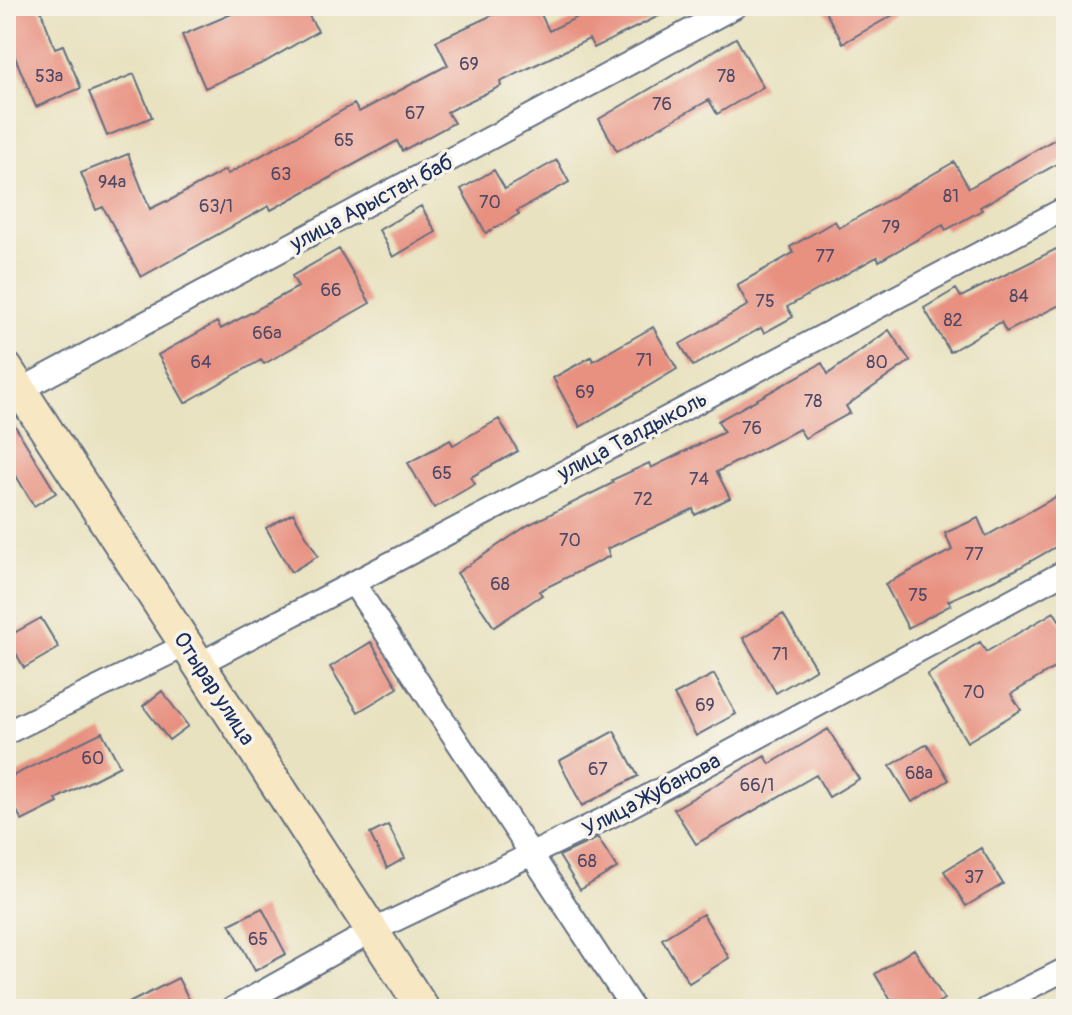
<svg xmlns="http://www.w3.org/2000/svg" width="1072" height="1015" viewBox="0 0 1072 1015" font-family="Pangolin,sans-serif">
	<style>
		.building { fill: #e89181 }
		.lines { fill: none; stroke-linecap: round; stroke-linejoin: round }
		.street-casing { stroke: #636e80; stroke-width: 26 }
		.secondary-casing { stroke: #636e80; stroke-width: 36 }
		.street { stroke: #fff; stroke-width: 22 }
		.secondary { stroke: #f7e8c3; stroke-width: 32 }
		.labels { text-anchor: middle; stroke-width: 7; stroke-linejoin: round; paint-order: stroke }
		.number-label { font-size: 18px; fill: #4e4867 }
		.street-label { font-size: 22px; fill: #1b2f5e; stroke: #f7f3e8 }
	</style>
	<rect width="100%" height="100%" fill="#f7f3e8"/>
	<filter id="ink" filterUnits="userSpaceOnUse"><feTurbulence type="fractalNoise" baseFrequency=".0125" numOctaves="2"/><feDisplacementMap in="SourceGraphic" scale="16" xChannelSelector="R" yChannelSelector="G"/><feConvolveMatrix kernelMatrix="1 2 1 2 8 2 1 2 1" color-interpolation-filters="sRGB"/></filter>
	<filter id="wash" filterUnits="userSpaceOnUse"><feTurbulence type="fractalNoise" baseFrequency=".006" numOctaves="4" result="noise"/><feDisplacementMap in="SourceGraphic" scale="32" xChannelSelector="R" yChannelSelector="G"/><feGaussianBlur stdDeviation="1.8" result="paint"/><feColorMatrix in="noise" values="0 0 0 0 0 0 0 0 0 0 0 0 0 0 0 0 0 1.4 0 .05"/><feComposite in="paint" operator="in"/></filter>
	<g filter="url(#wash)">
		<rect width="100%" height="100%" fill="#e8e2c0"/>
		<g id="blocks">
			<path class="building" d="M6,6h33l16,42 8,-3 18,43 -45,19 -30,-71z
				M230,6h73l15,25 -53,31 -60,26 -23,-53 52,-22z
				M494,6h43l12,25 51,-25h79l-85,42 -5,-9 -89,43 1,4 -54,26 7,11 -52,28 -5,-10 -126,69 -2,-4 -128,71 -38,-70 -7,3 -15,-37 47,-19 22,55 16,-8 1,1 58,-32 3,4 126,-70 5,8 89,-47 -12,-24 61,-28z
				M822,6h87l-66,37z
				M736,38l27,49 -46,27 -8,-14 -92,51 -18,-32z
				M134,74l18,43 -45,19 -18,-44z
				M1066,133v26l-86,48 2,3 -36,20 -3,-5 -64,36 -2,-4 -90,50 6,10 -29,16 -3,-5 -68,38 -13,-22 68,-39 -11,-20 56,-32 -3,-6 45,-26 4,7 115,-66 15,26z
				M557,160l12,22 -52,29 2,3 -33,19 -25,-44 33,-19 11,19z
				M421,206l15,26 -43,25 -14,-27z
				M1066,244v58l-60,30 -5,-10 -51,30 -26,-44 32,-19 5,8z
				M339,249l31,54 -106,61 -3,-4 -76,43 -27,-48 59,-33 4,7 77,-42 -6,-11z
				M653,327l24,42 -97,58 -27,-49 38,-21 2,4z
				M889,330l21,31 -64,45 4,7 -45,25 -6,-9 -82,43 13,26 -35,17 -2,-6 -86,40 3,7 -71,35 3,4 -48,32 -37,-54 71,-48 85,-42 -1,-3 37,-17 2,5 73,-36 -6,-11 104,-58 6,11z
				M6,411l50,82 -22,13 -28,-47z
				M499,419l19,32 -47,26 4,7 -41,24 -26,-45 42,-23 3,5z
				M1059,495l7,11v35l-51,29 -67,31 3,4 -43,23 -23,-44 67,-34 -7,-17 33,-15 8,18z
				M293,513l25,43 -27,16 -25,-44z
				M1054,612l12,19v30l-55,33 10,16 -54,32 -40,-67 53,-33 6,10z
				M783,614l33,55 -40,24 -33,-55z
				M41,618l18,30 -35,20 -17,-31z
				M371,642l27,46 -40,24 -28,-45z
				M714,674l22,40 -40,22 -22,-41z
				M162,691l26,35 -19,14 -26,-34z
				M828,729l31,50 -30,18 -13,-22 -120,69 -22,-35 91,-53 5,8z
				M614,731l24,45 -56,30 -23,-45z
				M102,732l18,34 -64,33 2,4 -36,18 -16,-32v-10z
				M927,744l22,36 -37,22 -22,-36z
				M388,825l17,33 -18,10 -17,-34z
				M598,838l19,30 -37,22 -21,-34z
				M981,848l22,36 -37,22 -22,-35z
				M262,908l24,46 -31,17 -25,-47z
				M703,914l26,44 -40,25 -27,-44z
				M914,949l30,50 -16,10h-32l-21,-35z
				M178,978l16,31h-77z"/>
		</g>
	</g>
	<g filter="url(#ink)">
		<use href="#blocks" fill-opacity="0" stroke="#636e80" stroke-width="2"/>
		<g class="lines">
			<defs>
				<path id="street" d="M11,395l725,-389
					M354,584l279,425
					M199,664l867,-456
					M6,733l180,-88
					M232,1009l140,-78 245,-118 449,-242
					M987,1009l79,-40"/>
				<path id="secondary" d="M6,368l417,641"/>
			</defs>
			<use href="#street" class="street-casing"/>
			<use href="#secondary" class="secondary-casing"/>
			<use href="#street" class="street"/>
			<use href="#secondary" class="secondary"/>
		</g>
	</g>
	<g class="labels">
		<g class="number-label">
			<text x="469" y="70">69</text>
			<text x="49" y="82">53а</text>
			<text x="726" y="82">78</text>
			<text x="662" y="110">76</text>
			<text x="415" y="119">67</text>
			<text x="344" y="146">65</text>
			<text x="281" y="180">63</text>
			<text x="112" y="188">94а</text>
			<text x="951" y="202">81</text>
			<text x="490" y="208">70</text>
			<text x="216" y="212">63/1</text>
			<text x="891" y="233">79</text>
			<text x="825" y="262">77</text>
			<text x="331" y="296">66</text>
			<text x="1019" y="302">84</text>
			<text x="765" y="307">75</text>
			<text x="953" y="326">82</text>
			<text x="267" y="339">66а</text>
			<text x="644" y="366">71</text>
			<text x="201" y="368">64</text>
			<text x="877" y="368">80</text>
			<text x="585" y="398">69</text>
			<text x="813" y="407">78</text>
			<text x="752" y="434">76</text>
			<text x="442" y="479">65</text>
			<text x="699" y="485">74</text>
			<text x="643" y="505">72</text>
			<text x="570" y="546">70</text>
			<text x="974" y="560">77</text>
			<text x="500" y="590">68</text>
			<text x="918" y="601">75</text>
			<text x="780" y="660">71</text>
			<text x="974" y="698">70</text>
			<text x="705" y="711">69</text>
			<text x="93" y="764">60</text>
			<text x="598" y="775">67</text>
			<text x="919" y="779">68а</text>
			<text x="757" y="791">66/1</text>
			<text x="587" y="867">68</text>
			<text x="974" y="883">37</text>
			<text x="258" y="945">65</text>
		</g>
		<g class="street-label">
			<text transform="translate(371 202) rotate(-28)" y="8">улица Арыстан баб</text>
			<text transform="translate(632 435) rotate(-28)" y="8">улица Талдыколь</text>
			<text transform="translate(215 688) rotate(57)" y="8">Отырар улица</text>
			<text transform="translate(651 794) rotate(-28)" y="8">Улица Жубанова</text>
		</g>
	</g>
	<rect width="1072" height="1015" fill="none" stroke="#f7f3e8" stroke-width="32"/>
</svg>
